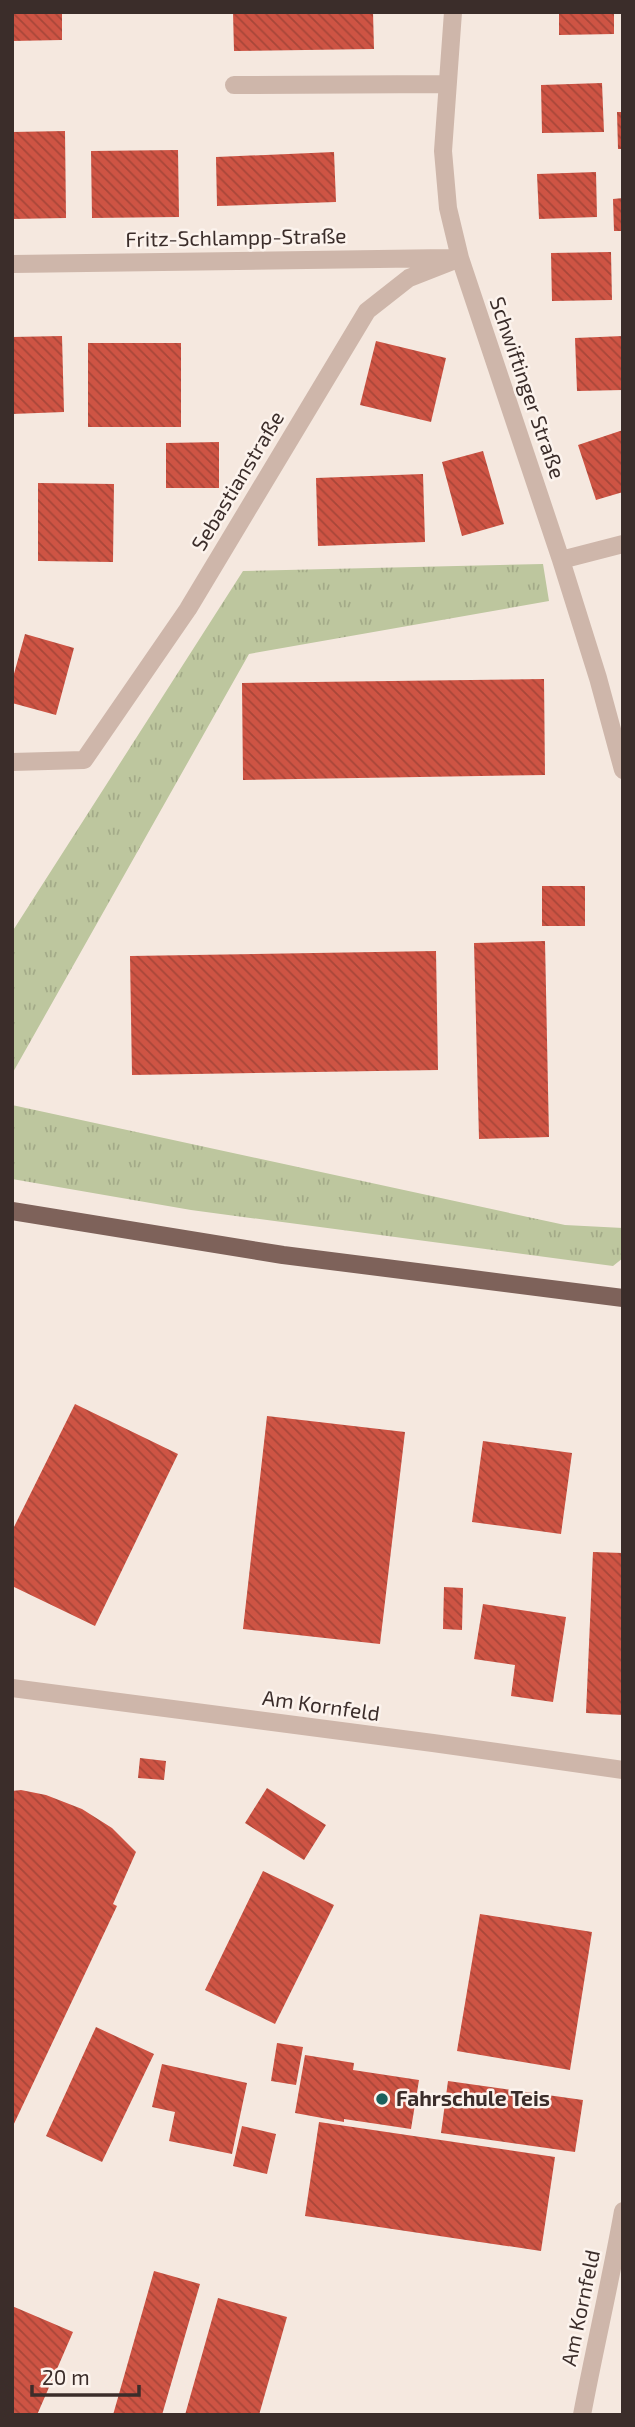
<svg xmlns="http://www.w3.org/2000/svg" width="635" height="2427" viewBox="0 0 635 2427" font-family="'Exo 2',sans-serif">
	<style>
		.grass { fill: url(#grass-tufts) }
		.building { fill: url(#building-back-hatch) }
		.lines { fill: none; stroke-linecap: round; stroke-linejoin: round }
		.minor { stroke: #ceb6aa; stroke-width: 18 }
		.major { stroke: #7e625a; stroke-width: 18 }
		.poi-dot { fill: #1b615d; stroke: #fcf3ed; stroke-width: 2.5 }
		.labels { text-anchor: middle; stroke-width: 5; stroke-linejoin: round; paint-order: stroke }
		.street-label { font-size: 21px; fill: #3b2d2a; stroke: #fcf3ed }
		.poi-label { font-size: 21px; font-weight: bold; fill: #3b2d2a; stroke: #fcf3ed; text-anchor: start }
	</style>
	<defs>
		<pattern id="grass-tufts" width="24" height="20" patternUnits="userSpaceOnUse" patternTransform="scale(1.75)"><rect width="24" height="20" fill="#bdc69e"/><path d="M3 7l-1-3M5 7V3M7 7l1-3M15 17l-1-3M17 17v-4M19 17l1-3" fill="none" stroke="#a3aa88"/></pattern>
		<pattern id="building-back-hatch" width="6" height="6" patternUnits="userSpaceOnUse" patternTransform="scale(1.75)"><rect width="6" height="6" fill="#ce5444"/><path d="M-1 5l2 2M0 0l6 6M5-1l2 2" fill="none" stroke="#a84639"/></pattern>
	</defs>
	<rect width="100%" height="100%" fill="#f5e8df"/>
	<path class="grass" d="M543,564l6,37 -300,53 -237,420v-142l231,-361z
		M12,1105l553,120 58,3v30l-10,8 -422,-56 -179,-31z"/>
	<path class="building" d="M12,12h50v28l-50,1z
		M233,12h140l1,37 -140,2z
		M559,12h55v22l-55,1z
		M602,83l2,49 -62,1 -1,-48z
		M617,112h6v37h-5z
		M65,131l1,87 -54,1v-87z
		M178,150l1,67 -87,1 -1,-67z
		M334,152l2,50 -119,4 -1,-49z
		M596,172l1,45 -58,2 -2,-45z
		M623,198v33h-9l-1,-32z
		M611,252l1,48 -60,1 -1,-48z
		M62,336l2,76 -52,2v-77z
		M623,336v54l-46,1 -2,-53z
		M376,341l70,17 -15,64 -71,-17z
		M88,343h93v84h-93z
		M623,430v62l-27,8 -18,-55z
		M219,442v46h-53v-45z
		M483,451l21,73 -42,12 -20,-74z
		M423,474l2,68 -107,4 -2,-68z
		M38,483l76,1 -1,78 -75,-1z
		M25,634l49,14 -18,67 -44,-12v-22z
		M544,679l1,96 -302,5 -1,-97z
		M542,886h43v40h-43z
		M545,941l4,196 -70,2 -5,-196z
		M436,951l2,119 -306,5 -2,-119z
		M75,1404l103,50 -83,172 -83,-40v-55z
		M267,1416l138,16 -25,212 -137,-15z
		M483,1441l89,12 -11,81 -89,-12z
		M593,1552l30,1v162l-37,-2z
		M444,1587l19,1 -1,42 -19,-1z
		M483,1604l83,13 -13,85 -42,-6 4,-31 -41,-6z
		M140,1758l26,3 -2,19 -26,-2z
		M267,1788l59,37 -22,35 -59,-37z
		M21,1790l25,5 36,14 30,19 24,24 -23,52 4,2 -105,222v-337z
		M263,1871l71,34 -59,119 -70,-34z
		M480,1914l112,18 -22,138 -113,-19z
		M96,2027l58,27 -52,108 -56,-26z
		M277,2043l26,4 -7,38 -25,-4z
		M305,2055l49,8 -1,7 66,10 -8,49 -67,-10v3l-49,-9z
		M162,2064l85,19 -15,71 -63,-13 6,-29 -23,-5z
		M448,2081l135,19 -8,52 -134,-19z
		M319,2122l236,35 -14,94 -236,-35z
		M242,2126l34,8 -9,40 -34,-8z
		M154,2271l46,13 -38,131h-49z
		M218,2298l69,19 -28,98h-74z
		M12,2306l61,26 -36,83h-25z"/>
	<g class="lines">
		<path class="minor" d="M453,12l-10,139 5,57 12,50 101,302 37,118 25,92
			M234,85l213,-1
			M12,264l437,-6
			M561,560l62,-16
			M12,762l72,-2 104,-151 179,-298 42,-33 51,-20
			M12,1688l421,55 190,27
			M582,2415c13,-69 29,-136 41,-204"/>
		<path class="major" d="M12,1211l271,44 340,43"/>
	</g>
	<circle class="poi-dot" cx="382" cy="2099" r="7"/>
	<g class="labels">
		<g class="street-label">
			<text transform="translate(236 238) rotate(-1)" y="7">Fritz-Schlampp-Straße</text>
			<text transform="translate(527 388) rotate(71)" y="7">Schwiftinger Straße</text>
			<text transform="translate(238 481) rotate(-59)" y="7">Sebastianstraße</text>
			<text transform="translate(321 1706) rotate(8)" y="7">Am Kornfeld</text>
			<text transform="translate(581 2308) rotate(-78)" y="7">Am Kornfeld</text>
		</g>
		<g class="poi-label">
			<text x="396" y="2106">Fahrschule Teis</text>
		</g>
	</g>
	<rect width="635" height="2427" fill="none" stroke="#3b2d2a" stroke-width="28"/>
	<path d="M32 2385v10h107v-10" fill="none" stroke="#3b2d2a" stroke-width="3.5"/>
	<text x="42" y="2385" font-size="21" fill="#3b2d2a" stroke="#fcf3ed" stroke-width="5" paint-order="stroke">20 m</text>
</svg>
